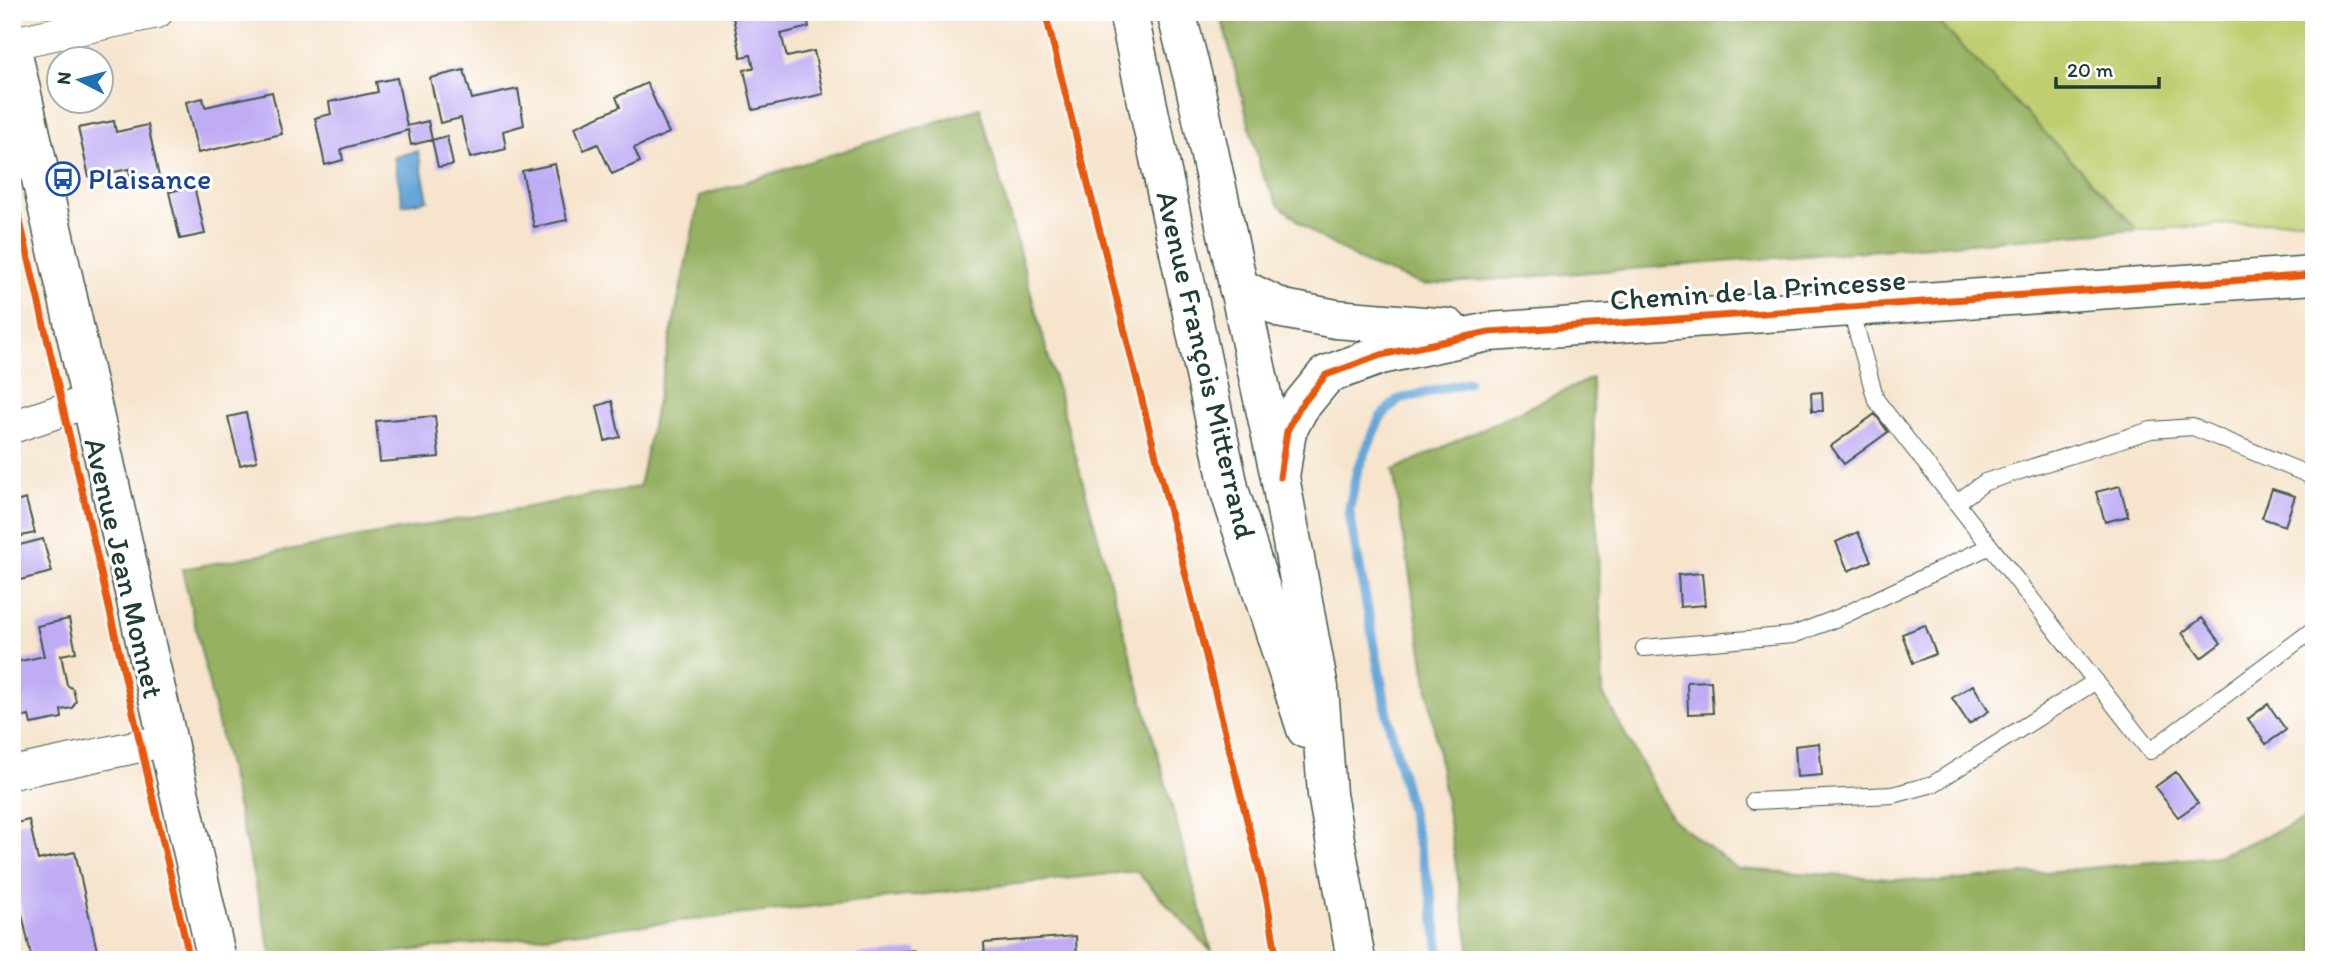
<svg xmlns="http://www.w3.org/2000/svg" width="2326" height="972" viewBox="0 0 2326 972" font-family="Itim,sans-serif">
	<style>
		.green { fill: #bfce70; stroke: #6f8652; stroke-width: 2 }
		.forest { fill: #97b162; stroke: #5b774b; stroke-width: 2 }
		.water { fill: #65a6d8; stroke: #427286; stroke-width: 2 }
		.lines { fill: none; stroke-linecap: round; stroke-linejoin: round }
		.stream { stroke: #65a6d8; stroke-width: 10 }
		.building { fill: #bfacf4 }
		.service-casing { stroke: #3f564b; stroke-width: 18 }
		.minor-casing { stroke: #3f564b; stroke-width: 34 }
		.tertiary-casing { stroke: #3f564b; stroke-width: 41 }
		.primary-casing { stroke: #3f564b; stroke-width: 41 }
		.service { stroke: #fff; stroke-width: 16 }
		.minor { stroke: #fff; stroke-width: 32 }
		.tertiary { stroke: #fff; stroke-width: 38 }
		.primary { stroke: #fff; stroke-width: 38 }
		.cycleway-casing { stroke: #fff; stroke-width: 11 }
		.cycleway { stroke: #e8590c; stroke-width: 7 }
		.labels { text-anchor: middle; stroke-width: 6; stroke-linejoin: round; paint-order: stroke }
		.transit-label { font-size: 30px; fill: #164399; stroke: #fff; text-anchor: start }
		.street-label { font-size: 30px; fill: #1f3d34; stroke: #fff }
	</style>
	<rect width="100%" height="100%" fill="#fff"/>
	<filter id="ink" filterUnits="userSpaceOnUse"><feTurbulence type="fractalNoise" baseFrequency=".0143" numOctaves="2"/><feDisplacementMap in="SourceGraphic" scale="14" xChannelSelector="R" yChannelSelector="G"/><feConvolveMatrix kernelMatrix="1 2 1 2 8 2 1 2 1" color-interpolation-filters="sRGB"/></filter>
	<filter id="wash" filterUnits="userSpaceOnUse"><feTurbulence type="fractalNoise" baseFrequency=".00686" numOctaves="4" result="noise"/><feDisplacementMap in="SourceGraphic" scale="28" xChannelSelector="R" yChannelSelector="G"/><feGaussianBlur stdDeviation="1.57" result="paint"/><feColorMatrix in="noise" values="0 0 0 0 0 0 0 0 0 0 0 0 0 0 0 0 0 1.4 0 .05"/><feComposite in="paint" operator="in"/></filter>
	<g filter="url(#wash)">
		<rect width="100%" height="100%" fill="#f6e4cc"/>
		<path class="green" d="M1929,12h385v207l-176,11z"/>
		<path class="forest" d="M1220,12h709l209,218 -714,55 -58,-21 -53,-31 -35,-29 -16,-30z
			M980,108l232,844 -76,-81 -811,89h-52l-91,-391 457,-82 61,-291z
			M1592,378l11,316 69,125 66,50 199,13 280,-26 97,-40v144h-843l-78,-490z"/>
		<path class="water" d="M418,151l10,49 -25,5 -9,-48z"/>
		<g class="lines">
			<path class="stream" d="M1441,960l-10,-65 -43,-177 -39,-207 8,-40 23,-53 17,-18 71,-18"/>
		</g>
		<g id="blocks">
			<path class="building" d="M732,12h74l3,15 -28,7 6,23 27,-6 9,43 -70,16 -9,-40 10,-2 -3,-13 -10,2z
				M464,70l8,29 46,-10 6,36 -21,6 3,18 -36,9 -9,-40 -21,5 -10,-45z
				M397,78l10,48 21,-5 4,19 -21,5 -3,-15 -67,19 2,11 -18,5 -10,-47 16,-4 -2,-12 49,-10 -2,-10z
				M647,83l22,50 -35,15 6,14 -28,12 -14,-30 -14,6 -9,-23 45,-20 -4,-10z
				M272,92l10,42 -84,19 -12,-51 17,-4 2,9z
				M114,121l2,11 32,-7 11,52 -27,7 -3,-15 -40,8 -11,-49z
				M447,136l6,29 -15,2 -6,-27z
				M555,164l12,56 -33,7 -12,-56z
				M194,186l11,48 -25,5 -11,-47z
				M1822,392l1,19h-11l-1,-18z
				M612,401l8,36 -15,4 -8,-35z
				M246,413l11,48 -17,4 -12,-48z
				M1875,414l13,18 -44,32 -13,-18z
				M435,416l4,41 -59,5 -4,-41z
				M2120,486l8,30 -23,6 -9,-30z
				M2272,489l23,7 -10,30 -23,-8z
				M26,499l9,34 -23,5v-35z
				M1858,532l13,29 -23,10 -12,-29z
				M43,539l9,33 -40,10v-35z
				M1702,573l3,32 -25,2 -2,-32z
				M2202,618l19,25 -20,15 -19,-25z
				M69,619l7,33 -15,3 6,30 6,4 3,12 -4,7 -11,2 1,8 -31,6 -2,-8 -17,4v-57l32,-7 -7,-30z
				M1925,625l11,29 -23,9 -11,-29z
				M1711,681l2,32 -25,1 -1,-32z
				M1973,685l16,26 -20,13 -17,-26z
				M2268,704l18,26 -20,14 -18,-25z
				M1819,743l3,32 -25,2 -2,-31z
				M2176,772l22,31 -20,14 -23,-30z
				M29,820l9,40 37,-8 23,103 -23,5h-43l-20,-92v-44z
				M1076,936l1,24h-92l-1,-17z
				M917,950l1,10h-91v-3z"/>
		</g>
	</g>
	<g filter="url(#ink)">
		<use href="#blocks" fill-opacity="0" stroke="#3f564b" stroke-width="2"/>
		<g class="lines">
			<defs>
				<path id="service" d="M1850,307l26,93 274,351 164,-122
					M1956,503l29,-21 166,-52 42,-3 121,50
					M1644,648l149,-13 47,-18 150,-71
					M1754,801l139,-6 40,-11 163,-103"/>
				<path id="minor" d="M12,43l145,-31
					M12,427l78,-26
					M12,773l156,-33"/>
				<path id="tertiary" d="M12,50l205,910
					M1238,287l45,22 53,10 112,9
					M1280,477l7,-46 12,-23 27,-33 55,-20 108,-23 825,-57"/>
				<path id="primary" d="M1128,12l102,480 76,237
					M1176,12l18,70 86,395 39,211 8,106 29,166"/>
			</defs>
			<use href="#service" class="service-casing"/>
			<use href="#minor" class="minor-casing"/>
			<use href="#tertiary" class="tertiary-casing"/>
			<use href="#primary" class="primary-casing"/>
			<use href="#service" class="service"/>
			<use href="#minor" class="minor"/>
			<use href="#tertiary" class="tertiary"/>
			<use href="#primary" class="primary"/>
			<defs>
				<path id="cycleway" d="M1045,12l222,888 10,60
					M12,186l178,774
					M1280,477l7,-46 12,-23 27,-33 55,-20 108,-23 825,-57"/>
			</defs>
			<use href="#cycleway" class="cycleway-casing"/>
			<use href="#cycleway" class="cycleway"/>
		</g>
	</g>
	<defs>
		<symbol id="bus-ring" viewBox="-11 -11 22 22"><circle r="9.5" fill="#fff" stroke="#1a4fb4" stroke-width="1.5"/><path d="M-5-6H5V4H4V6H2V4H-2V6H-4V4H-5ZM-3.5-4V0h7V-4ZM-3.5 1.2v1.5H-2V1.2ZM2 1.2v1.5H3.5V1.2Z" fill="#1a4fb4"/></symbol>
	</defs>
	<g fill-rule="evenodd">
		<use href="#bus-ring" x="44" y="160" width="38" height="38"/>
	</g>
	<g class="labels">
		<g class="transit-label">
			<text x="88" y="189">Plaisance</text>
		</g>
		<g class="street-label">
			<text transform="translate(1758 290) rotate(-4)" y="10">Chemin de la Princesse</text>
			<text transform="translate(1206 365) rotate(77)" y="10">Avenue François Mitterrand</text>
			<text transform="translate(124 568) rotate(77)" y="10">Avenue Jean Monnet</text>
		</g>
	</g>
	<rect width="2326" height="972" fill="none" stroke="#fff" stroke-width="42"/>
	<g transform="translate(80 80) rotate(276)"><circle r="33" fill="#ffffff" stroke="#a5b1ae" stroke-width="2"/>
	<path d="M0-5L12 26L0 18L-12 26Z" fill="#1f6fb2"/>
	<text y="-10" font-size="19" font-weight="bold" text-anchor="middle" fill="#1f3d34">N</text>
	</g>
	<path d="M2056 77v10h103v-10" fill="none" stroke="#1f3d34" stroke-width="3.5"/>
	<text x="2067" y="77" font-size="21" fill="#1f3d34" stroke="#ffffff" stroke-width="5" paint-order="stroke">20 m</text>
</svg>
